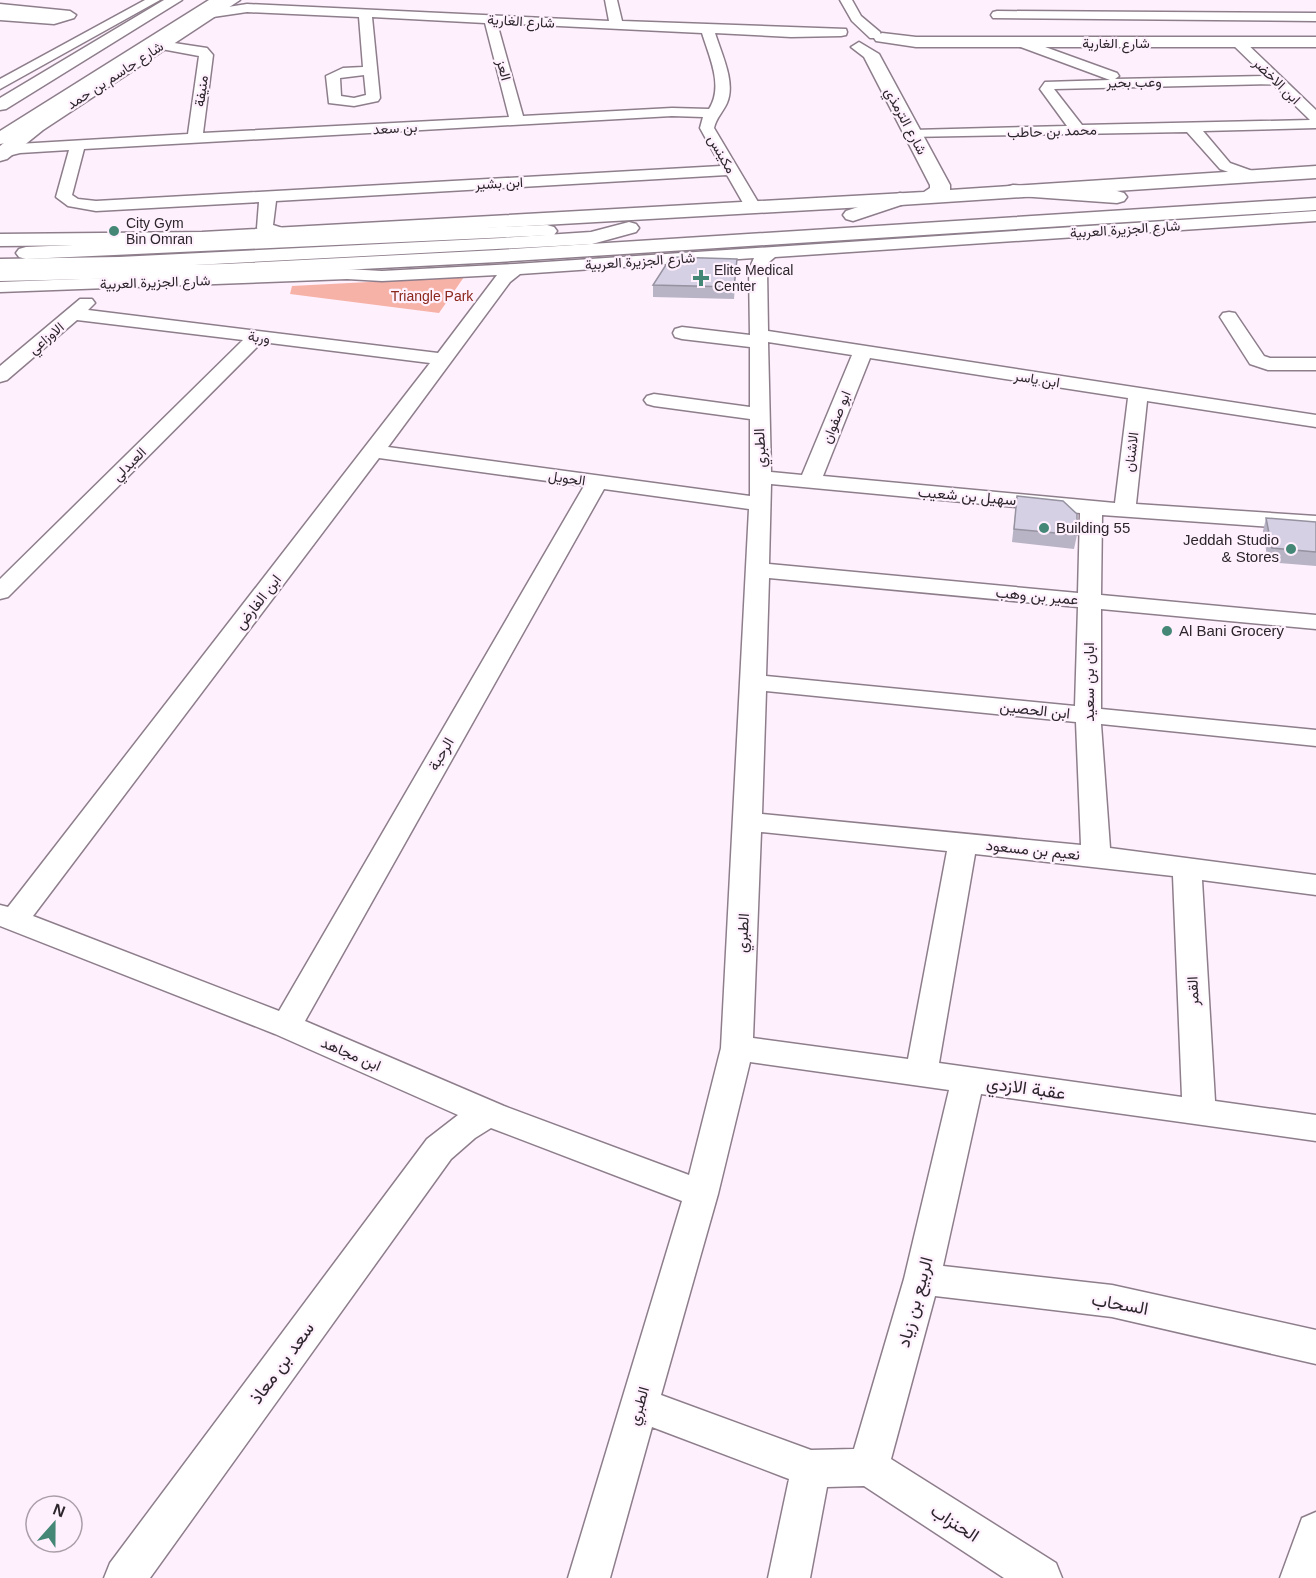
<svg xmlns="http://www.w3.org/2000/svg" width="1316" height="1578" viewBox="0 0 1316 1578" font-family="Helvetica,Vazirmatn,sans-serif">
	<style>
		.green { fill: #f7b2a7 }
		.lines { fill: none; stroke-linecap: round; stroke-linejoin: round }
		.minor-casing { stroke: #8e7e8c; stroke-width: 3 }
		.tertiary-casing { stroke: #8e7e8c; stroke-width: 3 }
		.secondary-casing { stroke: #8e7e8c; stroke-width: 3 }
		.primary-casing { stroke: #8e7e8c; stroke-width: 3 }
		.minor { fill: #fff; fill-rule: evenodd }
		.tertiary { fill: #fff; fill-rule: evenodd }
		.secondary { fill: #fff; fill-rule: evenodd }
		.primary { fill: #fff; fill-rule: evenodd }
		.wall { fill: #b8b3c5 }
		.building { fill: #d6d0e5; stroke: #9692a0; stroke-width: 1.5 }
		.poi-dot { fill: #458777; stroke: #fef0fd; stroke-width: 2 }
		.labels { text-anchor: middle; stroke-width: 4.5; stroke-linejoin: round; paint-order: stroke }
		.far-street-label { font-size: 14px; fill: #2c262c; stroke: #fef0fd }
		.far-poi-label { font-size: 14px; fill: #2c262c; stroke: #fef0fd; text-anchor: start }
		.far-park-label { font-size: 14px; fill: #8a261b; stroke: #fef0fd }
		.street-label { font-size: 15px; fill: #2c262c; stroke: #fef0fd }
		.poi-label { font-size: 15px; fill: #2c262c; stroke: #fef0fd; text-anchor: start }
		.near-street-label { font-size: 18px; fill: #2c262c; stroke: #fef0fd }
	</style>
	<rect width="100%" height="100%" fill="#fef0fd"/>
	<path class="green" d="M464,277l-25,36 -149,-19 2,-8z"/>
	<g class="lines">
		<defs>
			<path id="minor" d="M145,0h15l-160,89v-10z
				M605,0h12l5,21 224,8 1,3 -1,3 -5,1 -50,1 -76,-4c6,20 21,49 12,70 -4,9 -11,15 -13,25l47,79 -2,3h-12l-20,-35 -451,26 -3,24 16,5 2,4 -8,5 -24,-7 -2,-4 2,-26 -163,9 -28,-5 -12,-9 13,-47 -49,3 -20,5v-8l18,-6 170,-10 11,-78 -43,-8 -2,-3 7,-4 46,7 6,7 -10,78 306,-16 -24,-94 -113,-6 8,81 -2,3 -24,5 -25,-3 -3,-27 17,-8 20,-1 -4,-50 -112,-5 -34,5 -6,-4 2,-3 38,-6 362,17zM497,23l205,10c7,23 22,53 7,76l-37,-1 -149,8zM364,75l2,20 -12,3 -13,-2 -1,-18zM672,116l31,1 -3,11 21,38 -625,35 -18,-2 -6,-4 12,-46z
				M840,0h12l9,16 19,16 1,3 -1,3h-10l-18,-17z
				M0,4l70,7 6,4 -2,3 -20,6 -54,-4v-8l19,2 -19,-2z
				M997,11l319,2v8l-323,-3 -2,-3 2,-3z
				M1023,39l94,34 2,3 -4,3 150,-3 -34,-33 2,-3h10l73,70v18l-113,3 27,32 28,10 3,3 -3,3 -5,2 -33,-12 -33,-37 -279,5 -2,-3 2,-3 5,-1 154,-4 -27,-37 5,-7 65,-2 -92,-34 -2,-3 2,-3zM1273,84l37,36 -228,5 -28,-36z
				M1316,211v10l-541,36 -6,5 -2,7 1,62 548,84v12l-169,-26 -11,103 180,12v14l-214,-15 -1,80 215,20v14l-215,-20v100l215,21v16l-215,-22 9,124 206,27v20l-114,-15 13,221 101,14v26l-335,-47 -38,172 169,19 204,45v34l-204,-47 -177,-21 -44,163 165,104 6,15h-58l-140,-92 -37,1 -17,91h-42l21,-99 -137,-52 -42,151h-42l114,-377 -191,-73 -16,10 -24,21 -301,419h-46l6,-15 317,-424 31,-24 -183,-81 -275,-108v-21l8,2 422,-544 -168,-21 -254,255 -8,2v-20l243,-239 -166,-20 -70,60 -7,2v-16l80,-67h12l3,4 -7,7 350,43 59,-78 -115,6 -35,-2 -347,13v-10l347,-13 35,2 133,-7zM754,258l-5,11 1,66 -68,-8 -7,2 -2,4 2,4 7,2 68,8v60l-96,-13 -7,2 -3,4 3,4 7,2 96,13v77l-362,-49 122,-165 10,-8zM768,342l84,13 -50,120 -31,-3zM870,358l258,40 -13,105 -292,-27zM379,458l205,28 -305,525 -246,-95zM771,484l309,29 -2,80 -309,-29zM604,489l145,20 -28,539 -32,127 -185,-69 -199,-85zM769,578l309,29 -3,99 -309,-30zM766,691l310,31 5,123 -319,-31zM761,832l186,19 -39,208 -155,-21zM975,854l198,22 9,221 -243,-34zM750,1062l199,28 -45,189 -50,170 -43,1 -150,-55 57,-201z
				M1229,312l6,1 29,43 6,2h46v12h-48l-18,-6 -30,-47 3,-4z
				M1316,1512v66h-36l22,-60z"/>
			<path id="tertiary" d="M223,0h17l-197,130 -36,29 -7,2v-15l31,-24z
				M882,33l34,4h400v10h-400l-40,-6 -2,-3z
				M859,42l20,12 71,131v5l366,-24v12l-416,27 -698,39 -202,2v-12l202,-2 722,-40 6,-4v-3l-66,-128 -13,-10z"/>
			<path id="secondary" d="M1013,185l104,6 7,2 3,4 -3,4 -7,2 -111,-8 -3,-4 3,-4z
				M900,193l7,2 3,4 -3,4 -54,18 -7,-2 -3,-4 3,-4z
				M1316,198v12l-818,52 -273,14 -225,5v-12l225,-5 273,-14z
				M547,225l7,2 3,4 -3,4 -528,24 -7,-2 -3,-4 3,-4 7,-2z"/>
			<path id="primary" d="M164,0h18l-176,109 -6,1v-12z
				M209,0h17l-220,143 -6,1v-13z
				M629,222l7,2 3,4 -3,4 -44,12 -473,25 -119,2v-12l119,-2 383,-19 89,-6z"/>
		</defs>
		<use href="#minor" class="minor-casing"/>
		<use href="#tertiary" class="tertiary-casing"/>
		<use href="#secondary" class="secondary-casing"/>
		<use href="#primary" class="primary-casing"/>
		<use href="#minor" class="minor"/>
		<use href="#tertiary" class="tertiary"/>
		<use href="#secondary" class="secondary"/>
		<use href="#primary" class="primary"/>
	</g>
	<path class="wall" d="M737,259l-3,40 -81,-2v-12z
		M1017,496l60,39 -3,14 -62,-7z
		M1266,518l50,4v44l-48,-4 -5,-31z"/>
	<path class="building" d="M671,257l66,2 -3,28 -81,-2z
		M1017,496l46,5 14,13v21l-63,-6z
		M1266,518l50,4v30l-44,-4z"/>
	<g class="poi-dot">
		<circle cx="114" cy="231" r="6"/>
		<path d="M698 269h6v6h6v6h-6v6h-6v-6h-6v-6h6z"/>
		<circle cx="1044" cy="528" r="6"/>
		<circle cx="1291" cy="549" r="6"/>
		<circle cx="1167" cy="631" r="6"/>
	</g>
	<g class="labels">
		<g class="far-street-label">
			<text transform="translate(521 21) rotate(3)" y="5">شارع الغارية</text>
			<text x="1116" y="48">شارع الغارية</text>
			<text transform="translate(504 70) rotate(75)" y="5">العز</text>
			<text transform="translate(115 75) rotate(-33)" y="5">شارع جاسم بن حمد</text>
			<text transform="translate(1277 81) rotate(44)" y="5">ابن الاخضر</text>
			<text transform="translate(1134 82) rotate(-1)" y="5">وعب بحير</text>
			<text transform="translate(201 91) rotate(-82)" y="5">منيفة</text>
			<text transform="translate(906 121) rotate(62)" y="5">شارع الترمذي</text>
			<text transform="translate(395 128) rotate(-3)" y="5">بن سعد</text>
			<text transform="translate(1052 131) rotate(-2)" y="5">محمد بن حاطب</text>
			<text transform="translate(722 154) rotate(60)" y="5">مكينس</text>
			<text transform="translate(499 183) rotate(-3)" y="5">ابن بشير</text>
			<text transform="translate(1125 229) rotate(-4)" y="5">شارع الجزيرة العربية</text>
			<text transform="translate(640 261) rotate(-4)" y="5">شارع الجزيرة العربية</text>
			<text transform="translate(155 282) rotate(-2)" y="5">شارع الجزيرة العربية</text>
			<text transform="translate(259 337) rotate(7)" y="5">وربة</text>
			<text transform="translate(46 338) rotate(-40)" y="5">الاوزاعي</text>
			<text transform="translate(1037 379) rotate(9)" y="5">ابن ياسر</text>
			<text transform="translate(836 417) rotate(-68)" y="5">ابو صفوان</text>
			<text transform="translate(1131 452) rotate(-83)" y="5">الاشنان</text>
			<text transform="translate(129 464) rotate(-45)" y="5">العبدلي</text>
			<text transform="translate(567 478) rotate(8)" y="5">الحويل</text>
		</g>
		<g class="far-poi-label">
			<text x="126" y="228">City Gym<tspan x="126" dy="16">Bin Omran</tspan></text>
			<text x="714" y="275">Elite Medical<tspan x="714" dy="16">Center</tspan></text>
		</g>
		<g class="far-park-label">
			<text x="432" y="301">Triangle Park</text>
		</g>
		<g class="street-label">
			<text transform="translate(760 448) rotate(-93)" y="5">الطبري</text>
			<text transform="translate(967 496) rotate(5)" y="5">سهيل بن شعيب</text>
			<text transform="translate(1037 596) rotate(5)" y="5">عمير بن وهب</text>
			<text transform="translate(258 602) rotate(-52)" y="5">ابن الفارض</text>
			<text transform="translate(1089 682) rotate(-90)" y="5">ابان بن سعيد</text>
			<text transform="translate(1035 710) rotate(6)" y="5">ابن الحصين</text>
			<text transform="translate(441 754) rotate(-60)" y="5">الرحبة</text>
			<text transform="translate(1033 850) rotate(6)" y="5">نعيم بن مسعود</text>
			<text transform="translate(743 933) rotate(-87)" y="5">الطبري</text>
			<text transform="translate(1193 991) rotate(-93)" y="5">القمر</text>
			<text transform="translate(351 1054) rotate(23)" y="5">ابن مجاهد</text>
			<text transform="translate(639 1406) rotate(-74)" y="5">الطبري</text>
		</g>
		<g class="poi-label">
			<text x="1056" y="533">Building 55</text>
			<text x="1279" y="545" text-anchor="end">Jeddah Studio<tspan x="1279" dy="17">&amp; Stores</tspan></text>
			<text x="1179" y="636">Al Bani Grocery</text>
		</g>
		<g class="near-street-label">
			<text transform="translate(1026 1088) rotate(8)" y="6">عقبة الازدي</text>
			<text transform="translate(915 1302) rotate(-75)" y="6">الربيع بن زياد</text>
			<text transform="translate(1120 1304) rotate(10)" y="6">السحاب</text>
			<text transform="translate(282 1363) rotate(-54)" y="6">سعد بن معاذ</text>
			<text transform="translate(955 1523) rotate(33)" y="6">الحنزاب</text>
		</g>
	</g>
	<g transform="translate(54 1524) rotate(21)"><circle r="28" fill="#fef0fd" stroke="#aa9fa9" stroke-width="1.5"/>
	<path d="M0-4.5L10 22L0 15L-10 22Z" fill="#458777"/>
	<text y="-9" font-size="16" font-weight="bold" text-anchor="middle" fill="#2c262c">N</text>
	</g>
</svg>
